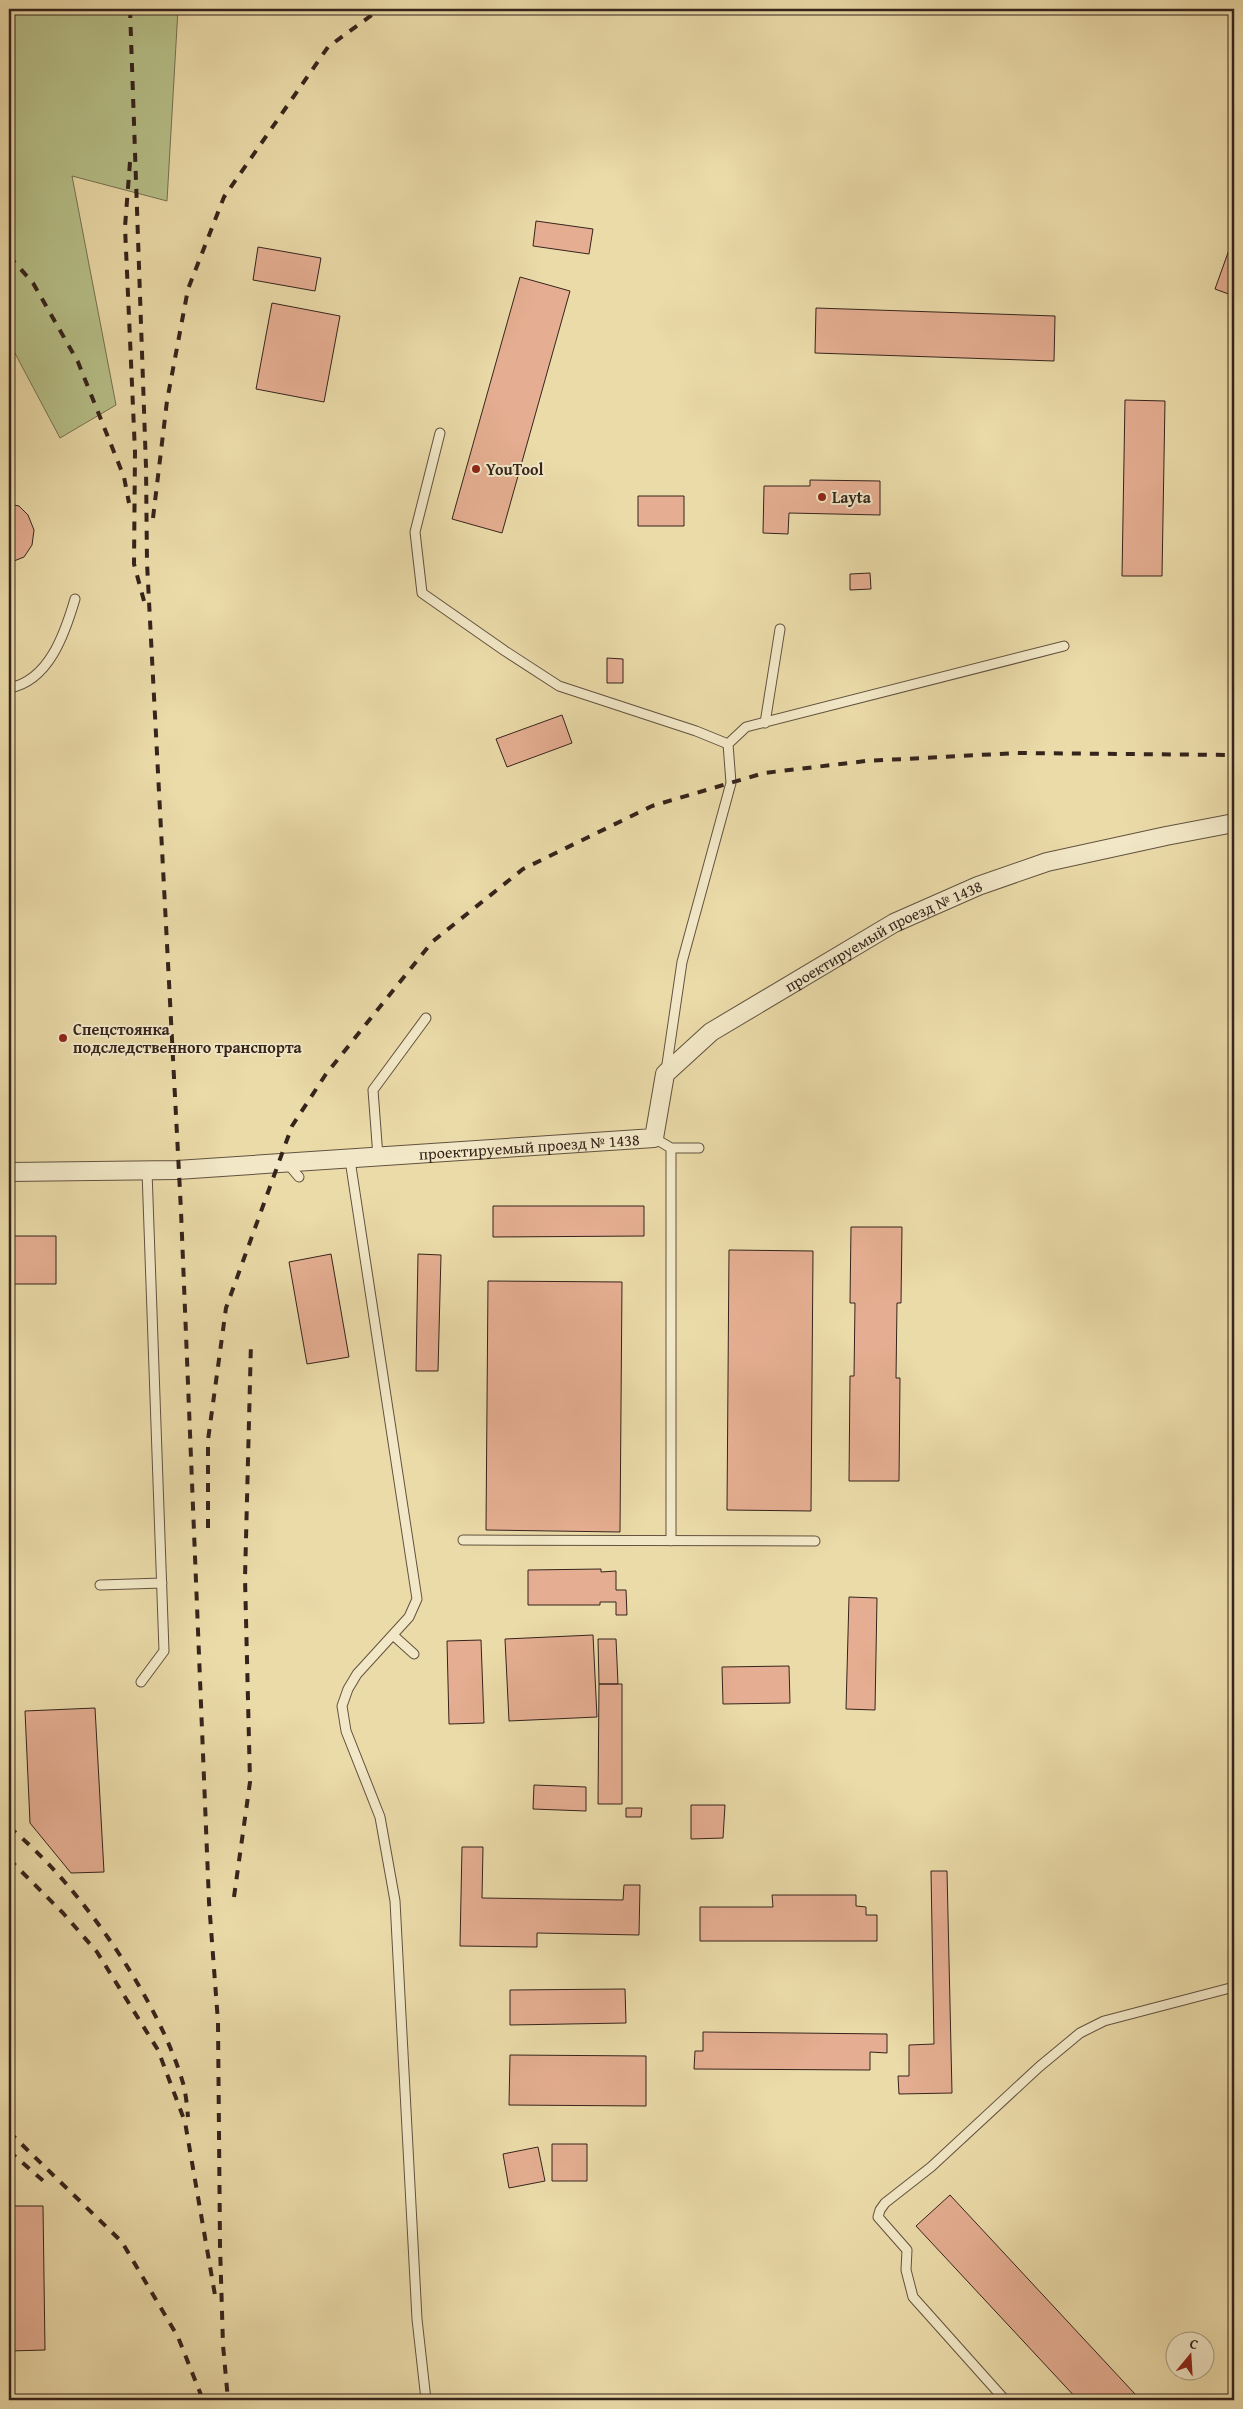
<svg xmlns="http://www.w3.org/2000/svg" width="1243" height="2409" viewBox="0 0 1243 2409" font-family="'Gentium Book Plus',serif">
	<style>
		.green { fill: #b7c089; stroke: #767252 }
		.building { fill: #e5ae92; stroke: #35241c }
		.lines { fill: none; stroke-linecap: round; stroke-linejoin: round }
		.service-casing { stroke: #62523f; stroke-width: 11 }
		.minor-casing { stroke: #62523f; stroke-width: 20 }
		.service { stroke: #f2e8c7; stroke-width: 9 }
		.minor { stroke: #f2e8c7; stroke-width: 18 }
		.rail { stroke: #35241c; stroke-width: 4; stroke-dasharray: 9 9; stroke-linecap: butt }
		.poi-dot { fill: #8f2418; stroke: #f2e8c7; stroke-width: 2 }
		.labels { text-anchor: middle; stroke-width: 4; stroke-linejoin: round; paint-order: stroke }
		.poi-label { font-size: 16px; font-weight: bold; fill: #35241c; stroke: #f2e8c7; text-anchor: start }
		.street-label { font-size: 16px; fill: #35241c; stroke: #f2e8c7 }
	</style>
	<rect width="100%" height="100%" fill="#ebdba9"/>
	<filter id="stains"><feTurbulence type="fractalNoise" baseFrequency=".004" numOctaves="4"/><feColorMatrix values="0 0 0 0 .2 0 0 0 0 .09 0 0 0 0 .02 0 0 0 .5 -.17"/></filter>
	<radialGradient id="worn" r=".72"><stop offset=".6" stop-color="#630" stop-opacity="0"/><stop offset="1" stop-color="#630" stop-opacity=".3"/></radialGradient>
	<path class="green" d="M9,9h169l-11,192 -95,-25 44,229 -56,33 -51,-96z"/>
	<path class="building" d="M536,221l57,8 -4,25 -56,-8z
		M1234,236v60l-19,-7z
		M258,247l63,11 -6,33 -62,-11z
		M520,277l50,14 -68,242 -50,-14z
		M272,303l68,13 -16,86 -68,-13z
		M816,308l239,8 -1,45 -239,-8z
		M1125,400l40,1 -3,175h-40z
		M810,480l70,1v34l-91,-2 -1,21 -25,-1 1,-47h46z
		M638,496h46v30h-46z
		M9,504l10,2 9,9 6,15 -2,15 -8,12 -15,6z
		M870,573l1,16 -21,1v-16z
		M607,658l16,1v24h-16z
		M562,715l10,28 -65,24 -11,-28z
		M493,1206h151v30l-151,1z
		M851,1227h51l-1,76h-4l-1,75h4l-1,103h-50l1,-105h4l1,-73h-5z
		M9,1236h47v48h-47z
		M729,1250l84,1 -2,260 -84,-1z
		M331,1254l18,103 -42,7 -18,-102z
		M418,1254l23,1 -3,116h-22z
		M488,1281l134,1 -2,250 -134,-2z
		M601,1569v3l15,-1v19h10l1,25h-11v-13h-16v3h-72v-35z
		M849,1597l28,1 -2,112 -29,-1z
		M593,1635l4,82 -88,4 -4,-82z
		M598,1639h18l2,45h-19z
		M481,1640l3,83 -35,1 -2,-83z
		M789,1666l1,37 -67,1 -1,-37z
		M599,1684h23v120h-24z
		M95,1708l9,164 -33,1 -41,-50 -5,-112z
		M534,1785l52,2v24l-53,-2z
		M691,1805h34l-2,33 -32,1z
		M626,1808h16l-1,9h-15z
		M462,1847h21l-1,51 141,2 1,-15h16l-1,50 -102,-2v14l-77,-1z
		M931,1871h16l5,222 -53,1 -1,-18h11v-31l25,-1z
		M772,1895h84v11l10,1v8h11v26h-177v-34h73z
		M625,1989l1,34 -116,2v-35z
		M703,2032l184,2v19l-17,-1v18l-176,-1 1,-18h8z
		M510,2055l136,1v50l-137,-1z
		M552,2144h35v37h-35z
		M538,2147l7,34 -36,7 -6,-34z
		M950,2195l185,199 -6,6h-51l-162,-174z
		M9,2206h34l2,144 -36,1z"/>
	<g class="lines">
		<defs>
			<path id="service" d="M440,433l-25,99 7,61 83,58 54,35 137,45 32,13 3,39 -49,179 -16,109
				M9,688c40,-7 56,-55 66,-89
				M765,723l15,-94
				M728,744l18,-17 318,-81
				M654,1138l17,10h28
				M378,1157l-5,-67 53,-72
				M350,1160l67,439 -8,18 -52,57 -9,15 -6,17 4,25 34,86 15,84 22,418 9,81
				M288,1164l11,13
				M463,1540l352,1
				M671,1541v-393
				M100,1585l62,-2
				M393,1635l21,19
				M141,1682l23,-31 -17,-480
				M1005,2400l-92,-103 -7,-27 1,-20 -29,-33 2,-7 5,-7 46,-36 108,-100 41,-34 24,-12 130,-34"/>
			<g id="minor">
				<path id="s1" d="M9,1172l168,-2 477,-32 11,-64 46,-42 183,-109 84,-37 69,-24 119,-26 68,-13"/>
			</g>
		</defs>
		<use href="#service" class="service-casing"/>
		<use href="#minor" class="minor-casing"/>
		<use href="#service" class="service"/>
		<use href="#minor" class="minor"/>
		<path class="rail" d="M130,9l16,458 1,96 34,648 28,691 9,120 2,223 3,100 5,55
			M130,162l-5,65 10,225 -1,112 10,37
			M9,256l24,27 45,79 46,115 5,26
			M153,518l14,-117 21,-112 36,-92 104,-150 52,-38
			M208,1528v-88l18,-132 66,-182 34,-52 106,-132 91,-73 129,-63 112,-33 102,-12 151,-8 217,2
			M9,1827c69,56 149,171 174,256 3,11 4,23 5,34
			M9,1859l54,54 34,39 61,98 27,72 31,179
			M234,1897l16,-115 -5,-204 6,-236
			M9,2132l113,110 56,95 25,63
			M9,2151l39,34"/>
	</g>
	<g class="poi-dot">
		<circle cx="476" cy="469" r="5"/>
		<circle cx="822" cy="497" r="5"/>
		<circle cx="63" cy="1038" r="5"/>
	</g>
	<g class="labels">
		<g class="poi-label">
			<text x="486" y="475">YouTool</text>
			<text x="832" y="503">Layta</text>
			<text x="73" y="1035">Спецстоянка<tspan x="73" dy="18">подследственного транспорта</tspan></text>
		</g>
		<g class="street-label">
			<text dy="6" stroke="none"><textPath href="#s1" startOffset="971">проектируемый проезд № 1438</textPath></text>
			<text dy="6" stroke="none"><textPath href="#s1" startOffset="521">проектируемый проезд № 1438</textPath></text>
		</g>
	</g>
	<rect width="1243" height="2409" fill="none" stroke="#ebdba9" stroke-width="30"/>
	<rect x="10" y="10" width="1223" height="2389" fill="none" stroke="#35241c" stroke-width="2.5"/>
	<rect x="15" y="15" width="1213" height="2379" fill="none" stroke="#35241c"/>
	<g transform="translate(1190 2356) rotate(18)"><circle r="24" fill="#f2e8c7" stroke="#a69a83"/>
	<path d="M0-4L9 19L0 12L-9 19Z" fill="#8f2418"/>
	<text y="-8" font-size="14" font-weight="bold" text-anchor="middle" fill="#35241c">С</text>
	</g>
	<rect width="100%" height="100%" filter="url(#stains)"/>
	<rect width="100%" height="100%" fill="url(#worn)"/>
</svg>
